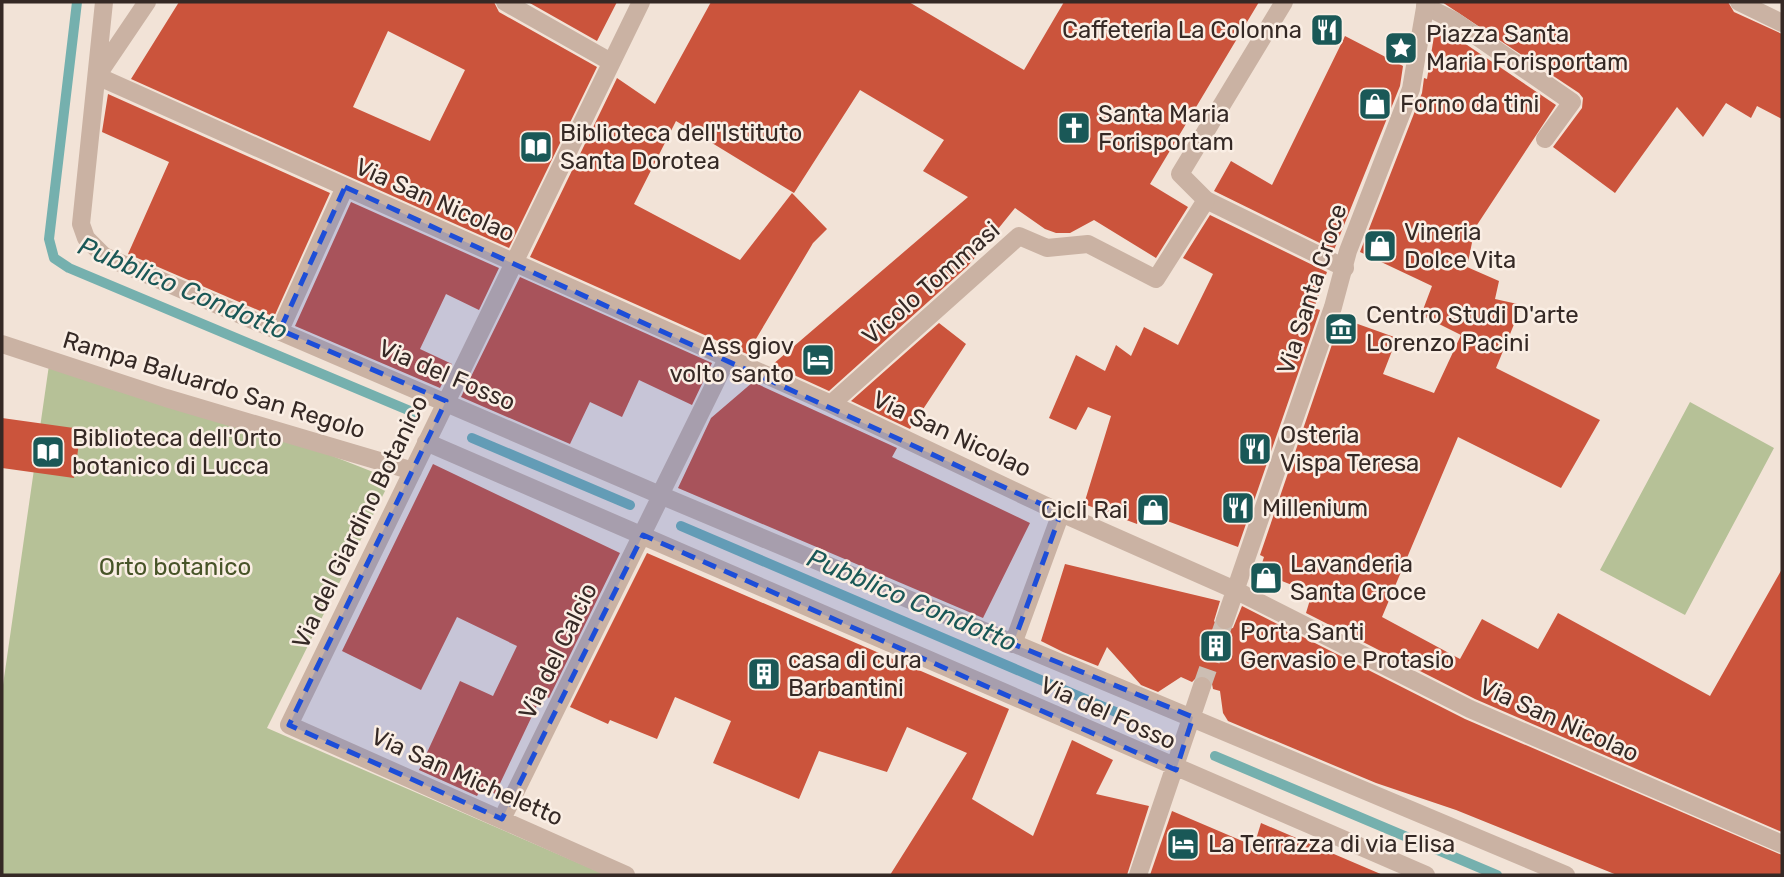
<svg xmlns="http://www.w3.org/2000/svg" width="1784" height="877" viewBox="0 0 1784 877" font-family="Rubik,sans-serif">
	<style>
		.green { fill: #b6c197 }
		.lines { fill: none; stroke-linecap: round; stroke-linejoin: round }
		.stream { stroke: #75b0ae; stroke-width: 10 }
		.building { fill: #cb543c; fill-rule: evenodd }
		.street-tunnel { stroke: #ccbeb3; stroke-width: 18; stroke-dasharray: 18 9; stroke-linecap: butt }
		.lane { stroke: #cab2a3; stroke-width: 18 }
		.street { stroke: #cab2a3; stroke-width: 18 }
		.marked { fill: #1d4ed8; fill-opacity: 0.2; stroke: #1d4ed8; stroke-width: 5; stroke-dasharray: 14 9; stroke-linejoin: round }
		.labels { text-anchor: middle; stroke-width: 5; stroke-linejoin: round; paint-order: stroke }
		.poi-label { font-size: 24px; fill: #352925; stroke: #faeee4; text-anchor: start }
		.street-label { font-size: 24px; fill: #352925; stroke: #faeee4 }
		.park-label { font-size: 24px; fill: #475428; stroke: #faeee4 }
		.water-label { font-size: 26px; font-style: italic; fill: #1a5857; stroke: #faeee4 }
	</style>
	<rect width="100%" height="100%" fill="#f2e3d7"/>
	<path class="green" d="M49,365l184,52 158,62 -124,249 339,147h-604v-183z
		M1690,402l84,46 -89,167 -85,-45z"/>
	<g class="lines">
		<path class="stream" d="M77,2l-28,237 5,19 15,10 346,145
			M472,438l158,67
			M681,526l444,190
			M1215,756l282,119"/>
	</g>
	<path class="building" d="M179,2h315l5,10 98,55 -88,181 -378,-169zM388,31l77,39 -35,71 -77,-34z
		M528,2h89l-20,39z
		M711,2h198l115,68 40,-68h195l-109,182 38,23 -32,51 -62,-38 -24,13h-14l-11,-4 -30,-21 -47,58 -139,125 -57,-26 196,-168 -45,-26 21,-31 -84,-50 -66,103 -118,-72 -42,83 106,56 52,-67 35,36 -14,14 -66,111 -217,-97 87,-179 38,26z
		M1442,2h286l6,10 48,22v85l-25,-13 -6,12 -25,-15 -23,34 -26,-30 -62,86 -62,-46 29,-39 1,-10 -4,-5z
		M1436,24l120,81 -81,123 -8,39 32,14 -4,18 27,6 -26,63 104,52 -39,68 -103,-51 -76,180 78,42 22,-40 56,30 20,-36 152,83 72,-127v263l-307,-133 -169,-86 6,-20 -53,-21 5,-15 -4,-2 81,-237 56,20 -14,36 51,19 27,-58 -40,-20 11,-29 -72,-34 62,-159 2,-15 3,1z
		M1345,36l58,30 -3,20 -66,164 -120,-59 17,-30 41,24z
		M108,94l222,99 -56,124 -146,-63 41,-92 -67,-30z
		M351,202l148,66 -20,42 -33,-16 -26,55 32,15 -12,24 -145,-62z
		M1210,215l117,57 -13,36 6,2 -82,237 -98,-36 -3,13 -53,-20 27,-88 -23,-9 -12,23 -27,-12 27,-63 29,16 11,-26 15,11 13,-29 34,18 35,-71 -30,-16z
		M520,277l192,86 -20,42 -53,-25 -17,37 -32,-15 -20,42 -109,-47z
		M939,323l27,21 -56,85 -59,-28z
		M753,382l144,66 -5,9 138,66 -47,95 -305,-130 33,-70z
		M2,418l79,11 -7,49 -72,-10z
		M433,464l187,89 -71,145 -7,-3 -47,99 -13,-7 -5,9 -58,-26 41,-89 33,15 24,-50 -60,-29 -36,73 -79,-39z
		M647,553l362,156 -37,90 61,37 39,-96 41,20 -17,34 53,12 -22,69h-237l77,-122 -60,-26 -20,45 -68,-21 -20,48 -86,-36 18,-42 -56,-24 -18,42 -47,-19 -2,4 -38,-17z
		M1065,564l155,37 -6,20 8,10 11,-3 9,-22 223,113 317,136v20h-165l-161,-65 -80,-27 -148,-62 -5,-8 -3,-22 -7,-2 -2,-10 -5,-3 -7,-1 -7,7 -11,-5 -23,15 -17,-7 -34,-38 -9,19 -35,-14 -22,-11z
		M1172,811l82,35 7,-23 122,52h-233z"/>
	<g class="lines">
		<path class="street-tunnel" d="M1202,686l23,-66"/>
		<path class="lane" d="M1425,6l28,14 119,82 -27,37
			M1206,200l139,68"/>
		<path class="street" d="M104,2l-23,222 5,14 18,18 556,239 906,380
			M147,2l-50,74 734,328 230,109 174,77 235,119 312,135
			M505,2l106,60
			M1739,2l43,21
			M280,330l65,-143
			M2,344l164,54 247,73
			M831,404l188,-168 28,12 41,-4 68,35 50,-79 -26,-26 104,-172
			M426,442l1000,433
			M660,495l67,-136
			M1225,620l108,-313 15,-56 63,-162 15,-87
			M1013,644l48,-131
			M502,819l155,-315
			M626,875l-337,-150 352,-723
			M1138,875l64,-189"/>
	</g>
	<path class="marked" d="M345,187l716,326 -48,131 180,73 -17,53 -533,-235 -141,284 -213,-94 157,-324 -166,-71z"/>
	<defs>
		<symbol id="restaurant-square" viewBox="-11 -11 22 22"><rect x="-9" y="-9" width="18" height="18" rx="4" fill="#1a5857" stroke="#faeee4"/><path d="M-5-6h1v4h1v-4h1v4h1v-4h1v5L-1.5 .5V6h-2V.5L-5-1ZM5-6V6H3V1.5H1.5Q1.5-4 5-6Z" fill="#fff"/></symbol>
		<symbol id="sight-square" viewBox="-11 -11 22 22"><rect x="-9" y="-9" width="18" height="18" rx="4" fill="#1a5857" stroke="#faeee4"/><path d="M0-6L1.8-2.2L6-1.7L2.9 1.2L3.7 5.4L0 3.3L-3.7 5.4L-2.9 1.2L-6-1.7L-1.8-2.2Z" fill="#fff"/></symbol>
		<symbol id="shop-square" viewBox="-11 -11 22 22"><rect x="-9" y="-9" width="18" height="18" rx="4" fill="#1a5857" stroke="#faeee4"/><path d="M-5-2.5h2.3a2.7 3.5 0 0 1 5.4 0H5L5.5 6h-11ZM-1.5-2.5h3a1.5 2.3 0 0 0-3 0Z" fill="#fff"/></symbol>
		<symbol id="church-square" viewBox="-11 -11 22 22"><rect x="-9" y="-9" width="18" height="18" rx="4" fill="#1a5857" stroke="#faeee4"/><path d="M-1.2-6h2.4v3.5h3.3v2.4h-3.3V6h-2.4V-.1h-3.3v-2.4h3.3Z" fill="#fff"/></symbol>
		<symbol id="library-square" viewBox="-11 -11 22 22"><rect x="-9" y="-9" width="18" height="18" rx="4" fill="#1a5857" stroke="#faeee4"/><path d="M-6-4Q-3-5.5-.7-3.5V5Q-3 3-6 4ZM6-4Q3-5.5 .7-3.5V5Q3 3 6 4Z" fill="#fff"/></symbol>
		<symbol id="museum-square" viewBox="-11 -11 22 22"><rect x="-9" y="-9" width="18" height="18" rx="4" fill="#1a5857" stroke="#faeee4"/><path d="M0-6L6-3V-2H-6V-3ZM-5-1h2V3h-2ZM-1-1h2V3h-2ZM3-1h2V3H3ZM-6 4H6V6H-6Z" fill="#fff"/></symbol>
		<symbol id="hotel-square" viewBox="-11 -11 22 22"><rect x="-9" y="-9" width="18" height="18" rx="4" fill="#1a5857" stroke="#faeee4"/><path d="M-6-4.5h1.5V1H6V5H4.5V3h-9V5H-6ZM-4 0a1.8 1.8 0 1 1 3.6 0ZM.5 0V-2.5h3Q6-2.5 6 0Z" fill="#fff"/></symbol>
		<symbol id="building-square" viewBox="-11 -11 22 22"><rect x="-9" y="-9" width="18" height="18" rx="4" fill="#1a5857" stroke="#faeee4"/><path d="M-4-6H4V6H1V3H-1V6H-4ZM-2.5-4.3h1.7v1.8h-1.7ZM.8-4.3h1.7v1.8H.8ZM-2.5-1h1.7V.8h-1.7ZM.8-1h1.7V.8H.8Z" fill="#fff"/></symbol>
	</defs>
	<g fill-rule="evenodd">
		<use href="#restaurant-square" x="1308" y="11" width="38" height="38"/>
		<use href="#sight-square" x="1382" y="29" width="38" height="38"/>
		<use href="#shop-square" x="1356" y="85" width="38" height="38"/>
		<use href="#church-square" x="1055" y="109" width="38" height="38"/>
		<use href="#library-square" x="517" y="128" width="38" height="38"/>
		<use href="#shop-square" x="1361" y="227" width="38" height="38"/>
		<use href="#museum-square" x="1322" y="310" width="38" height="38"/>
		<use href="#hotel-square" x="799" y="341" width="38" height="38"/>
		<use href="#restaurant-square" x="1236" y="430" width="38" height="38"/>
		<use href="#library-square" x="29" y="433" width="38" height="38"/>
		<use href="#restaurant-square" x="1219" y="489" width="38" height="38"/>
		<use href="#shop-square" x="1134" y="491" width="38" height="38"/>
		<use href="#shop-square" x="1247" y="559" width="38" height="38"/>
		<use href="#building-square" x="1197" y="627" width="38" height="38"/>
		<use href="#building-square" x="745" y="655" width="38" height="38"/>
		<use href="#hotel-square" x="1164" y="825" width="38" height="38"/>
	</g>
	<g class="labels">
		<g class="poi-label">
			<text x="1302" y="38" text-anchor="end">Caffeteria La Colonna</text>
			<text x="1426" y="42">Piazza Santa<tspan x="1426" dy="28">Maria Forisportam</tspan></text>
			<text x="1400" y="112">Forno da tini</text>
			<text x="1098" y="122">Santa Maria<tspan x="1098" dy="28">Forisportam</tspan></text>
			<text x="560" y="141">Biblioteca dell'Istituto<tspan x="560" dy="28">Santa Dorotea</tspan></text>
			<text x="1404" y="240">Vineria<tspan x="1404" dy="28">Dolce Vita</tspan></text>
			<text x="1366" y="323">Centro Studi D'arte<tspan x="1366" dy="28">Lorenzo Pacini</tspan></text>
			<text x="794" y="354" text-anchor="end">Ass giov<tspan x="794" dy="28">volto santo</tspan></text>
			<text x="1280" y="443">Osteria<tspan x="1280" dy="28">Vispa Teresa</tspan></text>
			<text x="72" y="446">Biblioteca dell'Orto<tspan x="72" dy="28">botanico di Lucca</tspan></text>
			<text x="1262" y="516">Millenium</text>
			<text x="1128" y="518" text-anchor="end">Cicli Rai</text>
			<text x="1290" y="572">Lavanderia<tspan x="1290" dy="28">Santa Croce</tspan></text>
			<text x="1240" y="640">Porta Santi<tspan x="1240" dy="28">Gervasio e Protasio</tspan></text>
			<text x="788" y="668">casa di cura<tspan x="788" dy="28">Barbantini</tspan></text>
			<text x="1208" y="852">La Terrazza di via Elisa</text>
		</g>
		<g class="street-label">
			<text transform="translate(435 200) rotate(24)" y="8">Via San Nicolao</text>
			<text transform="translate(931 283) rotate(-41)" y="8">Vicolo Tommasi</text>
			<text transform="translate(1312 289) rotate(-72)" y="8">Via Santa Croce</text>
			<text transform="translate(447 375) rotate(23)" y="8">Via del Fosso</text>
			<text transform="translate(214 385) rotate(17)" y="8">Rampa Baluardo San Regolo</text>
			<text transform="translate(952 434) rotate(25)" y="8">Via San Nicolao</text>
			<text transform="translate(360 522) rotate(-64)" y="8">Via del Giardino Botanico</text>
			<text transform="translate(558 651) rotate(-64)" y="8">Via del Calcio</text>
			<text transform="translate(1108 713) rotate(24)" y="8">Via del Fosso</text>
			<text transform="translate(1559 720) rotate(24)" y="8">Via San Nicolao</text>
			<text transform="translate(467 777) rotate(24)" y="8">Via San Micheletto</text>
		</g>
		<g class="park-label">
			<text x="175" y="575">Orto botanico</text>
		</g>
		<g class="water-label">
			<text transform="translate(183 288) rotate(23)" y="9">Pubblico Condotto</text>
			<text transform="translate(912 600) rotate(23)" y="9">Pubblico Condotto</text>
		</g>
	</g>
	<rect width="1784" height="877" fill="none" stroke="#352925" stroke-width="7"/>
</svg>
